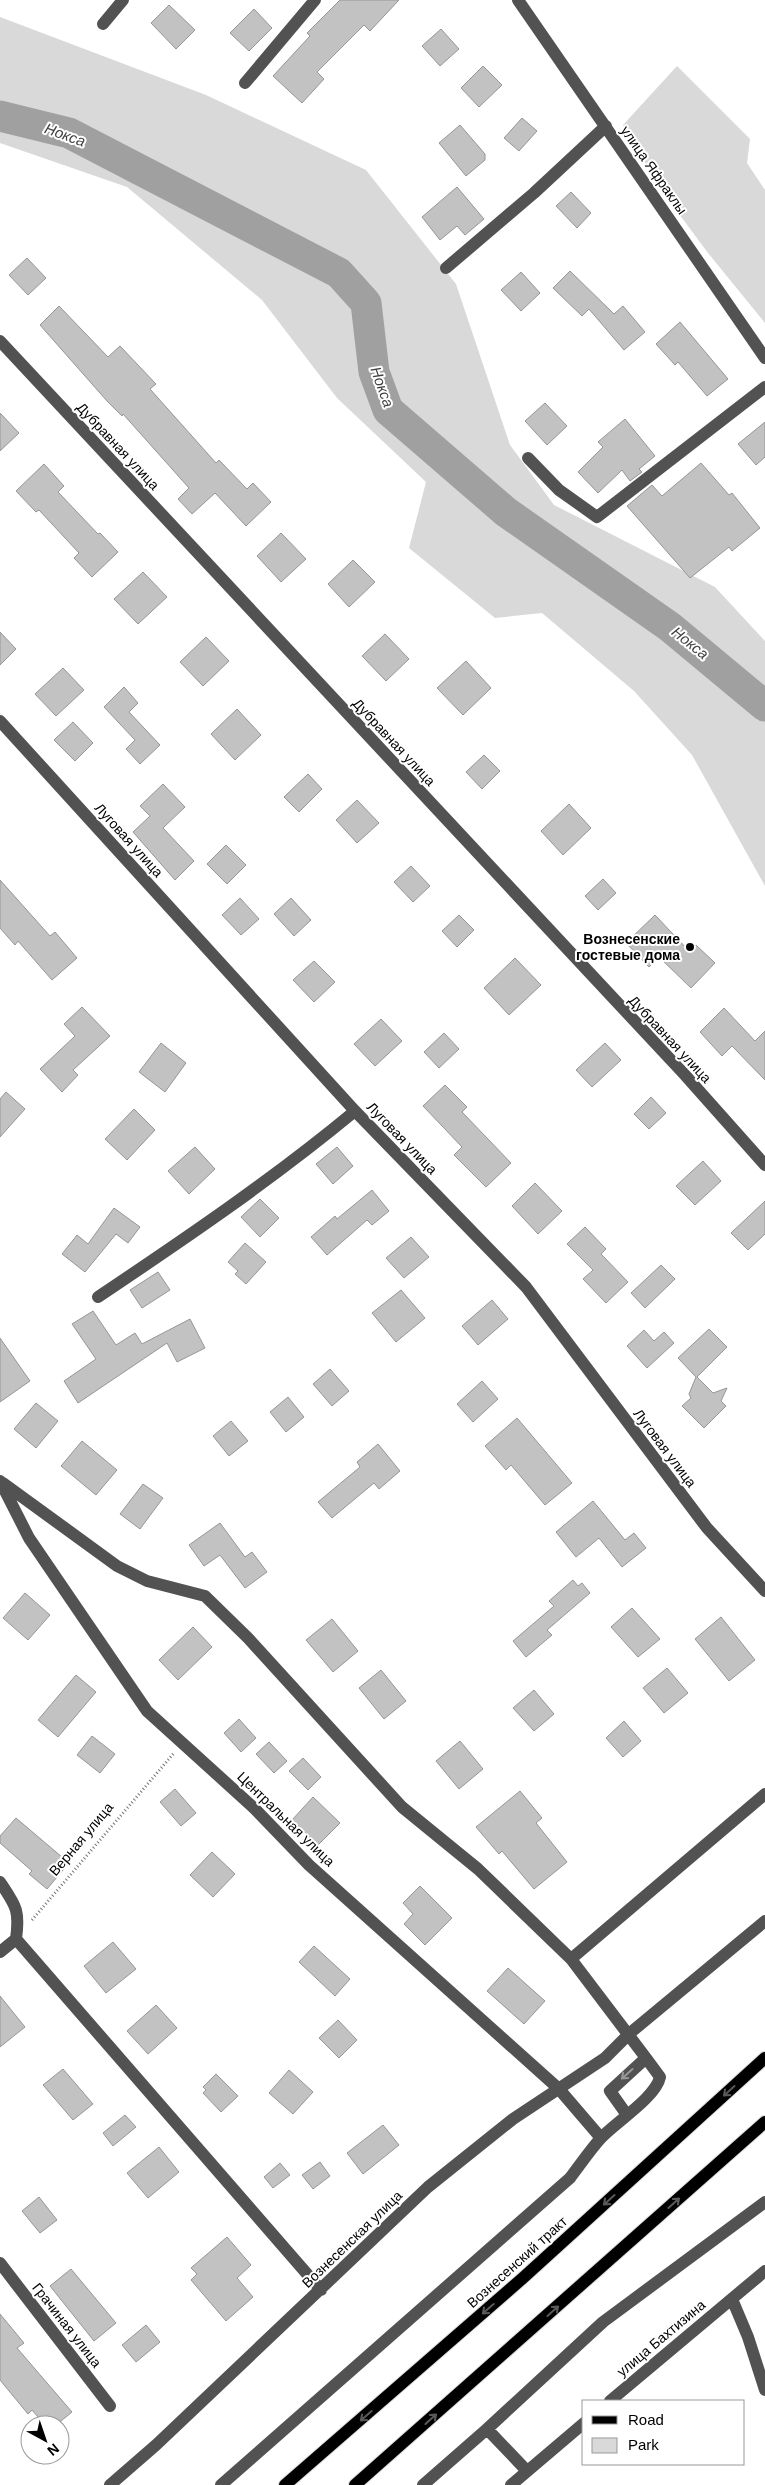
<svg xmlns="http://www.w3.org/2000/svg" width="765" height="2485" viewBox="0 0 765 2485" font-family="Helvetica,sans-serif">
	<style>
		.green { fill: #d9d9d9 }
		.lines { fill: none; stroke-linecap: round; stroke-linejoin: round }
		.river { stroke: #a0a0a0; stroke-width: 31 }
		.building { fill: #c2c2c2; stroke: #969696 }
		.major-casing { stroke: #dbdbdb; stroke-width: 14 }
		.path { stroke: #747474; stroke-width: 3; stroke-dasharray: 1 2.5; stroke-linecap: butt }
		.minor { stroke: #525252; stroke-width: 12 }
		.major { stroke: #000; stroke-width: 12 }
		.oneway { stroke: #979797 }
		.oneway2 { stroke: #595959 }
		.poi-dot { fill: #000; stroke: #fff; stroke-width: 2 }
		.labels { text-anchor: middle; stroke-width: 4; stroke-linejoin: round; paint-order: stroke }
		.street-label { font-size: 14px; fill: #000; stroke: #fff }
		.poi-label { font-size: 14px; font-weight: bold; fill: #000; stroke: #fff; text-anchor: end }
		.water-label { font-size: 15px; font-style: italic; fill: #414141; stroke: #fff }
	</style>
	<rect width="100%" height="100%" fill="#fff"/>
	<path class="green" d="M0,17l206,78 160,75 90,114 54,161 44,60 161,82 50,54v245l-73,-131 -58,-64 -92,-78 -47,5 -86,-70 17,-66 -89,-84 -75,-98 -135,-113 -127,-44z
		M677,66l73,73 -3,24 18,27v133l-57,-70 -46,-62 -39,-66z"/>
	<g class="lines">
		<path class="river" d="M0,116l69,17 270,140 27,30 8,69 14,38 118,102 164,115 95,79"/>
	</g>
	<path class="building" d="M340,0h59l-29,31 -6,-6 -47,47 7,7 -22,24 -29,-27 37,-40 -3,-3z
		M169,5l26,25 -19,19 -25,-26z
		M254,9l18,19 -23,23 -19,-18z
		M441,29l18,20 -19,17 -18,-20z
		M483,66l19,19 -23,22 -18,-19z
		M522,118l15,13 -18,20 -15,-13z
		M460,125l25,29v6l-19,16 -27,-33z
		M457,187l27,32 -19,16 -8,-9 -17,14 -18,-23z
		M571,192l20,21 -14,15 -21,-22z
		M27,258l19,20 -18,17 -19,-20z
		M570,271l44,43 9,-8 22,26 -21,18 -35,-41 -7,7 -29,-28z
		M521,272l19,21 -19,18 -20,-21z
		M59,306l49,51 12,-11 36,38 -6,5 66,74 3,-3 28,29 6,-6 18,19 -25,24 -31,-33 -23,21 -14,-15 11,-11 -66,-74 -1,2 -15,-15 -67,-76z
		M680,322l48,57 -21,17 -29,-34 -3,3 -19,-21z
		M545,403l22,23 -20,19 -22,-24z
		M0,413l19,20 -19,18z
		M625,419l30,37 -16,13 3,3 -12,9 -8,-11 -24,23 -20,-21 25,-25 -5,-5z
		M765,422v35l-9,8 -18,-21z
		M701,463l28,32 3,-2 28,35 -28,23 -3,-4 -39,31 -63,-72 25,-21 10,11z
		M44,464l20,22 -6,6 40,42 2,-1 18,19 -26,25 -18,-19 5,-5 -40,-43 -3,2 -20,-21z
		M281,533l25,26 -25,23 -24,-26z
		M353,560l22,22 -26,25 -21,-23z
		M143,572l24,25 -29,27 -24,-25z
		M0,632l16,17 -16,16z
		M385,634l24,25 -23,22 -24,-25z
		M206,637l23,24 -26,25 -23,-24z
		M466,661l25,27 -28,27 -26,-27z
		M63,668l21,22 -28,26 -21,-22z
		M124,687l14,16 -9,9 31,33 -20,19 -14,-15 9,-9 -31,-33z
		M237,709l24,26 -26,25 -24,-26z
		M73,722l20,21 -18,18 -21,-21z
		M484,755l16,16 -18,18 -16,-17z
		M308,774l14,15 -23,23 -15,-15z
		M163,784l22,23 -22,21 31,33 -19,19 -42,-48 17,-16 -10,-10z
		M357,800l22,23 -22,20 -21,-23z
		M569,804l22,24 -28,27 -22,-24z
		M226,845l20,20 -19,19 -20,-20z
		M411,866l19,20 -17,16 -19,-20z
		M603,879l13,14 -18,17 -13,-14z
		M0,880l50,56 5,-4 22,26 -25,22 -34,-39 -3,4 -15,-17z
		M240,898l19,21 -18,16 -19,-20z
		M291,898l20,22 -17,16 -20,-22z
		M459,915l15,15 -17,17 -15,-16z
		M655,915l35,37 6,-7 19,18 -24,25 -32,-31 -10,10 -23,-24z
		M515,958l26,27 -32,30 -25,-27z
		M314,961l21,21 -21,20 -21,-22z
		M82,1007l28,29 -37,34 5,5 -16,17 -22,-23 35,-33 -11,-12z
		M724,1008l31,33 10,-10v49l-33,-34 -10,10 -22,-24z
		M381,1019l21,22 -27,25 -21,-22z
		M444,1033l15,16 -20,19 -15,-16z
		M161,1043l25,20 -21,29 -26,-20z
		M605,1043l16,17 -29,27 -16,-17z
		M445,1085l22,22 -5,5 49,51 -25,24 -32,-32 8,-8 -39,-41z
		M6,1092l19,17 -25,28v-38z
		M651,1097l15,16 -17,16 -15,-15z
		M134,1109l21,21 -28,30 -22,-21z
		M195,1147l20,22 -26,25 -21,-23z
		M337,1147l16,19 -20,18 -17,-20z
		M703,1161l18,20 -26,24 -19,-19z
		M535,1183l27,28 -24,23 -26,-28z
		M372,1190l17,21 -17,14 -5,-5 -40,35 -16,-18 24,-21 2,3z
		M260,1199l19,19 -19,19 -19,-20z
		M765,1201v33l-17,16 -17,-17z
		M114,1208l26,19 -12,16 -12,-9 -31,38 -23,-18 15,-19 11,9z
		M585,1227l21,22 -5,5 27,28 -22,21 -23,-24 10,-9 -26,-26z
		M411,1237l18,20 -25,21 -18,-20z
		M245,1243l21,19 -20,22 -11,-10 3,-3 -10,-9z
		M661,1265l14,14 -30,29 -14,-15z
		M158,1272l12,18 -28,18 -12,-18z
		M401,1290l24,28 -29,24 -24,-29z
		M492,1300l16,19 -30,26 -16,-19z
		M93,1311l23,34 19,-12 7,11 48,-25 15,29 -28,14 -10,-19 -89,60 -14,-22 32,-22 -24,-35z
		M709,1329l18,18 -30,30 16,16 14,-5 -6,13 5,5 -22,22 -22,-22 9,-8 -2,-4 7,-17 -18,-19z
		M644,1330l10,11 10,-9 10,11 -27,25 -20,-22z
		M0,1338l30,43 -30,21z
		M330,1369l19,22 -17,15 -19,-22z
		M482,1381l16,18 -25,23 -16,-18z
		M288,1397l16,20 -18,15 -16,-20z
		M36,1403l22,18 -22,27 -22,-19z
		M517,1418l55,65 -27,22 -34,-40 -5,5 -21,-24z
		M231,1421l17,20 -19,15 -16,-20z
		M82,1441l35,29 -21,25 -35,-29z
		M378,1444l22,27 -21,18 -5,-6 -42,35 -14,-16 42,-35 -3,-5z
		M143,1484l20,14 -23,31 -20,-15z
		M593,1501l32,39 9,-7 12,15 -24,19 -23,-29 -23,19 -20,-25z
		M220,1523l25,34 7,-5 15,20 -22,16 -25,-33 -16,11 -15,-21z
		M573,1580l5,6 4,-3 8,10 -43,37 5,5 -26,22 -13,-16 41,-35 -5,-5z
		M25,1593l25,22 -22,25 -25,-22z
		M632,1608l28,31 -22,18 -27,-30z
		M721,1617l34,43 -26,21 -34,-42z
		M332,1619l26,32 -25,21 -27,-32z
		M193,1627l19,20 -34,33 -19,-20z
		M667,1668l21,25 -24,20 -21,-25z
		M381,1670l25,31 -22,18 -25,-31z
		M76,1675l20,17 -38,45 -20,-17z
		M534,1690l20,24 -20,17 -21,-23z
		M239,1719l17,19 -15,14 -17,-19z
		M624,1721l17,20 -18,16 -17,-19z
		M92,1736l23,18 -15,19 -23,-18z
		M460,1741l23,28 -24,20 -23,-28z
		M269,1742l18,19 -13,12 -18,-19z
		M303,1758l18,19 -13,13 -19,-19z
		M175,1789l21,24 -15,13 -21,-24z
		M520,1791l22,27 -6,5 31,39 -33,27 -32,-38 -3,3 -23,-27z
		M313,1797l27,26 -22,22 -26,-25z
		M16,1818l53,45 -22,26 -18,-15 3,-3 -32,-28v-7z
		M212,1852l23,22 -22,23 -23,-22z
		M420,1886l32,32 -27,27 -21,-21 9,-10 -10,-11z
		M113,1942l23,27 -30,24 -22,-27z
		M314,1946l36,33 -15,17 -36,-34z
		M508,1968l37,33 -21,23 -37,-33z
		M0,1996l25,31 -25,20z
		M156,2005l21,23 -29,26 -21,-23z
		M338,2020l19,20 -18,18 -20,-20z
		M63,2069l30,35 -20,16 -30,-35z
		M289,2070l24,22 -20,22 -24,-21z
		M216,2074l22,22 -17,16 -18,-19 3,-3 -3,-3z
		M125,2115l11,12 -23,19 -10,-13z
		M383,2125l16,20 -36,29 -16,-21z
		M159,2147l20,25 -31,26 -21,-25z
		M320,2162l10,14 -17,13 -11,-14z
		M280,2163l10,12 -17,13 -9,-11z
		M39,2197l18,23 -17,13 -18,-22z
		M227,2237l24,28 -14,13 16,19 -27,24 -35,-41 6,-6 -6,-6z
		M71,2269l45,54 -22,18 -44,-55z
		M0,2314l24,29 -7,5 55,64 -16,13h-11l-13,-15 -4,4 -28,-34z
		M146,2325l14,17 -24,20 -14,-17z"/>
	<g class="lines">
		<defs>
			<path id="major" d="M285,2485l239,-208 241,-219
				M355,2485l410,-363"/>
		</defs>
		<use href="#major" class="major-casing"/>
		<path class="path" d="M32,1920l142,-167"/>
		<path class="minor" d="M518,0l247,358
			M103,24l20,-24
			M245,83l70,-83
			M446,268l88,-75 72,-67
			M0,341l685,734 80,90
			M528,458l31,32 38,27 168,-130
			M0,721l355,390 171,176 181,241 58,63
			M98,1297c88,-59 175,-118 257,-186
			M0,1481l29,57 118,173 107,97 55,57 250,224 42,49
			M3,1483l114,83 30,15 58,15 43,42 154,169 76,62 93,90 75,99
			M0,1882c16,24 20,28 16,57l305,351
			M0,1952l16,-13
			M571,1959l194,-165
			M0,2263l110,143
			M732,2299l16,38 17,53
			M610,2401l155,-130
			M487,2429l40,42
			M110,2485l46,-40 272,-258 85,-68 92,-61 25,-25 135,-112
			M221,2485l349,-307c10,-13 20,-28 31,-40 15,-16 55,-41 59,-61l-14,-19 -36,33 17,24
			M423,2485l64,-56 116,-107 162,-120
			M511,2485l73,-62"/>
		<use href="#major" class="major"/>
	</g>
	<defs><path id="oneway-shaft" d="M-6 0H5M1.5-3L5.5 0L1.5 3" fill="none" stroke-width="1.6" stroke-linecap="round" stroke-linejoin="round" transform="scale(1.25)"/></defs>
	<use class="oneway" href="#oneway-shaft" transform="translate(627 2074) rotate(138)"/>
	<g class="oneway2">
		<use href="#oneway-shaft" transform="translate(729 2091) rotate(138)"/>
		<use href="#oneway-shaft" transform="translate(609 2200) rotate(138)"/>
		<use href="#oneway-shaft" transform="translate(674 2203) rotate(-42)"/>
		<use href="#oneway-shaft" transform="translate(488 2309) rotate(139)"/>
		<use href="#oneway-shaft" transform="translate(553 2311) rotate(-42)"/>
		<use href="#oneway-shaft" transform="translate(366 2416) rotate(139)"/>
		<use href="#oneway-shaft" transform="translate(431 2419) rotate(-42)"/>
	</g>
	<circle class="poi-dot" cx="690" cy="947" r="5"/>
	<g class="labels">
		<g class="street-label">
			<text transform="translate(654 170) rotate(55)" y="5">улица Яфраклы</text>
			<text transform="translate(118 446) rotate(47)" y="5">Дубравная улица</text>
			<text transform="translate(394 742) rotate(47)" y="5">Дубравная улица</text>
			<text transform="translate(129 840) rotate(48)" y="5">Луговая улица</text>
			<text transform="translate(670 1039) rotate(47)" y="5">Дубравная улица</text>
			<text transform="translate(402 1138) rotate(46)" y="5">Луговая улица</text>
			<text transform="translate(665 1448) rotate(53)" y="5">Луговая улица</text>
			<text transform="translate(286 1819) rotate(44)" y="5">Центральная улица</text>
			<text transform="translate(81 1839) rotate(-50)" y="5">Верная улица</text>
			<text transform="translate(352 2239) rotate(-44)" y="5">Вознесенская улица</text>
			<text transform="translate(517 2262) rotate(-42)" y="5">Вознесенский тракт</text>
			<text transform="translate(67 2325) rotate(52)" y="5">Грачиная улица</text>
			<text transform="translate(661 2338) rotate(-40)" y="5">улица Бахтизина</text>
		</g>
		<g class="poi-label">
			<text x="680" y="944">Вознесенские<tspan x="680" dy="16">гостевые дома</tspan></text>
		</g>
		<g class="water-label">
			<text transform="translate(65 135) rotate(20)" y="5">Нокса</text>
			<text transform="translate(382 387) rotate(70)" y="5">Нокса</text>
			<text transform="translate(690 643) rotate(39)" y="5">Нокса</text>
		</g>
	</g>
	<rect x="582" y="2400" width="162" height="65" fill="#ffffff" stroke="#999999"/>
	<rect x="592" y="2416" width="25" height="8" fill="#000000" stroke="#999999"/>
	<text x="628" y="2425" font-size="15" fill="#000000">Road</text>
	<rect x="592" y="2438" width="25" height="15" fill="#d9d9d9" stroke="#999999"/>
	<text x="628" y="2450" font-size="15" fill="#000000">Park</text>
	<g transform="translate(45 2440) rotate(140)"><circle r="24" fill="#ffffff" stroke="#999999"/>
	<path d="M0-4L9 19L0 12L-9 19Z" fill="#000000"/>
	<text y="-8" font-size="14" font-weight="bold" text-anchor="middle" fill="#000000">N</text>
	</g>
</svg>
